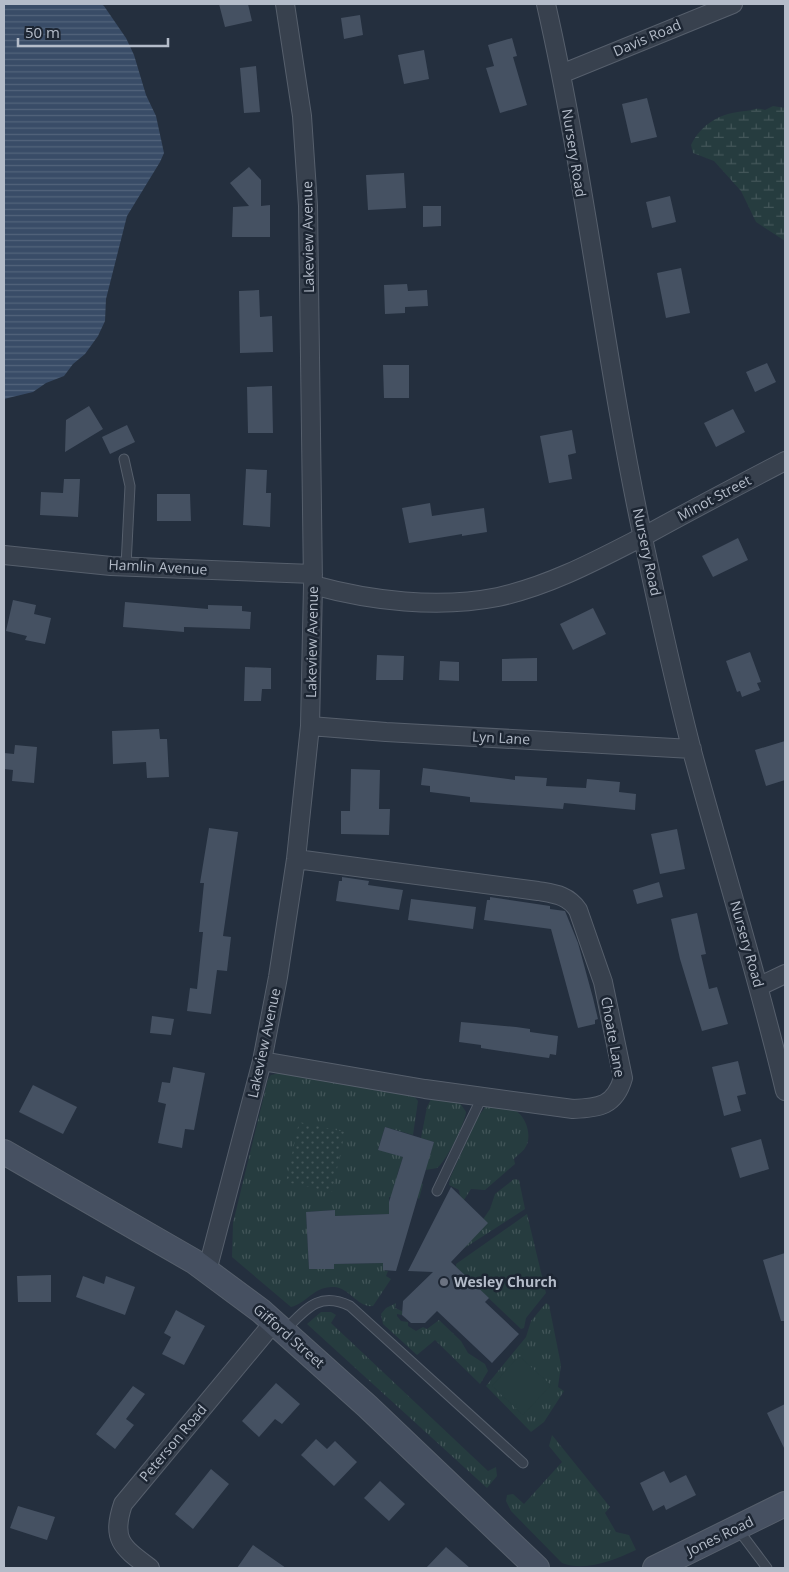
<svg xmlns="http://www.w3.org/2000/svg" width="789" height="1572" viewBox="0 0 789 1572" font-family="'Open Sans',sans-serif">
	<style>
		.grass { fill: url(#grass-tufts) }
		.wetland { fill: url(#wetland-marsh) }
		.park { fill: #263c3f }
		.garden { fill: url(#garden-dots) }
		.water { fill: url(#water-rules) }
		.building { fill: #455162 }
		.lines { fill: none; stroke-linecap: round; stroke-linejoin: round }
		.service-casing { stroke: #565f6c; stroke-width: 11 }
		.minor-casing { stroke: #565f6c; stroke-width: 20 }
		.secondary-casing { stroke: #565f6c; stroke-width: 26 }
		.service { stroke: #38414e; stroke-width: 9 }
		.minor { stroke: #38414e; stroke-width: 18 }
		.secondary { stroke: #465061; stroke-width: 24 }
		.worship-dot { fill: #6b7280; stroke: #1d2633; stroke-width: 2 }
		.labels { text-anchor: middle; stroke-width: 5; stroke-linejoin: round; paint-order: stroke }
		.street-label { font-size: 14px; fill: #b4bcc9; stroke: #1d2633 }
		.poi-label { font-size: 14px; font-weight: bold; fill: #b4bcc9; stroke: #1d2633; text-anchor: start }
	</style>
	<defs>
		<pattern id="grass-tufts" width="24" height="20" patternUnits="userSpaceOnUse" patternTransform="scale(1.25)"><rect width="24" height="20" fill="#263c3f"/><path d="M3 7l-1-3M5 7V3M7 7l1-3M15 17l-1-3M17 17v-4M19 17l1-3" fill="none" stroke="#435659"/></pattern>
		<pattern id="wetland-marsh" width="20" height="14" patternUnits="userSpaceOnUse" patternTransform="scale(1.25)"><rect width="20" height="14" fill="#263c3f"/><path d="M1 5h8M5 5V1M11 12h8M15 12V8" fill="none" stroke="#435659"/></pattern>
		<pattern id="garden-dots" width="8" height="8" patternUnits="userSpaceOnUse" patternTransform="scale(1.25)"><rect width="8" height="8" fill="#263c3f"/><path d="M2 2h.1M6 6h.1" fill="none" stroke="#435659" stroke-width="1.8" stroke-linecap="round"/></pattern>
		<pattern id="water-rules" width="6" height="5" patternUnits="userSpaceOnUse" patternTransform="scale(1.25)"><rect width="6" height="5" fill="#394c67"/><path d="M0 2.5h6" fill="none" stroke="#53647b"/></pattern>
	</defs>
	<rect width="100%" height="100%" fill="#242f3e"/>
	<path class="grass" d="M284,1072l130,24 4,5 -5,34 -28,-8 -7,22 25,8 -6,18 26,9 -4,15 -3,-3 -27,1v17l-54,2 -1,-6 -28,2 3,57h24l1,-5 49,-1v7l5,1 -2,5 5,3 -18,27c-15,2 -23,-18 -39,-19 -20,-1 -27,16 -43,20l-59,-50 1,-34 35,-144 3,-4z
		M431,1099l29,4 6,9c-1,11 -20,50 -29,56 -3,1 -8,1 -12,2l9,-28 -13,-4 6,-31z
		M486,1106c9,2 20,1 28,4 12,5 19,27 11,38 -2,4 -8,7 -11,11l1,5 -30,26 -14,-1 -7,11 -4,-4 -1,-6 -10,-5 1,-7 28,-61z
		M514,1179l5,1 6,29 -62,40 27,-40 5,-15z
		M527,1214l19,79 -20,25 -2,10 -3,1 -65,-62v-3z
		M396,1303l-1,5 7,3v4l-5,-1v2l4,5 7,1v4l8,5 7,-4 4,2 12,-9 22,21 7,12 17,11 3,7 -8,13 -45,-44 -18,15 -34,-31 -2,-10 5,-6z
		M546,1303l3,2 12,60 -3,22 6,4 -20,31 -13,10 -45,-46 40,-49 5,-16z
		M321,1312h10l5,3 -5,8 157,148 8,-4 1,9 -10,12 -180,-164z
		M552,1435l58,72 -5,6 11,19 13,3 7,15c-22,10 -50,22 -74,13l-51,-52 -5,-10 1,-6 6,-1 11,10 38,-42 -13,-16z"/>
	<path class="wetland" d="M773,106l12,2v133l-29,-19 -15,-31 -27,-30 -21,-8 -2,-8c11,-22 30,-32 54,-34 9,-1 11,-4 20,-1z"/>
	<path class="park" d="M519,1356l32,29 -28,30 -31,-29z"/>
	<path class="garden" d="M299,1122l46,10 -13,60 -46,-10z"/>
	<path class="water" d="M4,4h97l3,2 22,32 8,17 12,40 10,21 8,37 -4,9 -33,54 -21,83 -1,22 -7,15 -13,18 -12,10 -9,12 -18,7 -13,9 -29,7z"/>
	<path class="building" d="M219,4h29l4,17 -27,6z
		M360,15l3,20 -19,4 -3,-21z
		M512,38l5,18 -4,1 14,48 -27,8 -14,-45 8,-2 -6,-21z
		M424,50l5,29 -25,5 -6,-29z
		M256,66l4,46 -16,1 -4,-45z
		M647,98l10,39 -26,6 -9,-39z
		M249,167l12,13v26l9,-1v32h-38l1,-30 16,-1 -19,-23z
		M404,173l2,35 -38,2 -2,-35z
		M670,196l6,26 -24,6 -6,-26z
		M423,206h18v20l-18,1z
		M681,268l9,45 -24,5 -9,-45z
		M407,284l1,7 19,-1 1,16 -23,1v6l-20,1 -1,-29z
		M259,290l1,27 12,-1 1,36 -33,1 -1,-62z
		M767,363l9,19 -21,10 -9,-20z
		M383,365h26v33h-25z
		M272,386l1,47h-25l-1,-46z
		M89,406l14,23 -38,23 1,-32z
		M733,409l12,23 -29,15 -12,-24z
		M127,425l8,17 -25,12 -8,-17z
		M572,430l4,23 -8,2 4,24 -23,4 -9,-47z
		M246,469l21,1 -1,23h5l-1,34 -27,-2z
		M64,479h16l-2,38 -38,-2 1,-23 22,1z
		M157,494h33l1,27h-34z
		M430,503l2,13 52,-8 3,24 -25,4v-2l-53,9 -7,-35z
		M738,538l10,22 -35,17 -11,-21z
		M13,600l23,5 -2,9 17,4 -6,26 -20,-4 2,-4 -21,-5z
		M125,602l83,7v-4l34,1v5l9,1 -1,17 -66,-2v5l-61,-5z
		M593,608l13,26 -33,16 -13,-26z
		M750,652l11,30 -4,1 3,7 -18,7 -2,-6 -3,1 -11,-31z
		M377,655l27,1 -1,24h-27z
		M537,658v23h-35v-22z
		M440,661l19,1v19l-20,-1z
		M245,667l26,1v21h-9l-1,12h-17z
		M159,729l1,10h7l2,38 -22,1 -1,-16 -33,2 -1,-33z
		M785,741v39l-19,6 -11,-36z
		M15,745l22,2 -3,36 -22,-2 1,-11 -9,-1v-16l10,1z
		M423,768l92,12v-4l32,2 -1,8 40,2 1,-9 33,3 -1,10 17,2 -1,16 -71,-7 -1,6 -93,-7v-5l-40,-5v-6l-9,-1z
		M351,769l29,1 -1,39h11l-1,26 -48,-1v-23h9z
		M209,828l29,4 -15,104 8,1 -4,34 -10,-1 -6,44 -24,-3 3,-23 7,1 6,-57h-4l5,-49h-4z
		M677,829l8,40 -25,5 -9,-40z
		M342,877l27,4 -1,4 35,5 -4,20 -63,-9 3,-20h3z
		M659,882l4,15 -26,7 -4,-14z
		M490,897l60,9v3l15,2 13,32 15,55 5,21 -3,1v4l-17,4 -27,-99 -67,-9 3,-20h3z
		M411,899l65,8 -3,22 -65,-9z
		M697,913l9,41 -5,1 8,34 8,-2 11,37 -26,7 -22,-72 -9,-40z
		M152,1016l22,3 -3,16 -21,-2z
		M461,1022l55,5 14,2v3l28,4 -2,19 -6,-1 -1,4 -15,-2 -53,-8v-3l-22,-3z
		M738,1061l8,33 -9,2 4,15 -17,5 -12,-49z
		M173,1067l32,6 -11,57 -9,-1 -3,19 -24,-5 8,-39 -8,-2 4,-20 8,1z
		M33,1085l44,22 -14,27 -44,-22z
		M385,1127l49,15 -38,129 -13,-1v-7l-49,1v5h-25l-3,-57 29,-2v6l54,-2v-12l14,-45 -25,-7z
		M761,1139l8,30 -29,9 -9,-30z
		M451,1187l37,36 -37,39 38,36 -4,4 34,32 -27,29 -55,-52 -12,12h-14l-9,-8 1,-14 30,-29 -25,-1z
		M785,1253v68h-4l-18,-61z
		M51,1275v27h-33l-1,-26z
		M83,1276l21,8 2,-8 29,11 -10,28 -49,-18z
		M176,1310l29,16 -21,39 -22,-11 9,-17 -7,-4z
		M276,1383l24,21 -18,20 -7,-5 -16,18 -17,-16z
		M133,1386l12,8 -19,25 8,6 -19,24 -19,-15z
		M785,1404v46l-18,-37z
		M316,1439l11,10 8,-8 22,21 -23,24 -33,-31z
		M211,1469l18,15 -36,45 -18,-15z
		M664,1471l6,12 16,-8 10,20 -30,15 -2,-5 -11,6 -13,-28z
		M380,1481l25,23 -16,17 -25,-23z
		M18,1506l37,11 -8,23 -37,-12z
		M253,1545l33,23h-49z
		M446,1547l24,21h-44z"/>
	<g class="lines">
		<defs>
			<path id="service" d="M124,459l6,27 -4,80
				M437,1191l45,-94
				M285,1330c21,-21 34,-39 65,-24l173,157
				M737,1528l30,40"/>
			<path id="minor" d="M546,4c40,176 59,357 97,534 15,71 31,143 49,213 31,114 66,226 93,340
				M561,74l172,-70
				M4,555l107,11 202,8
				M313,585c58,16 125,24 185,12 54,-12 101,-38 150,-63 45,-25 91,-49 137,-73
				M310,726l76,6 306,17
				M760,986l25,-12
				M262,1061l163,28 148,20c26,-1 42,-3 50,-31l-20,-96 -25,-72c-10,-15 -23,-16 -40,-19l-242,-32
				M207,1271l55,-210 16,-84 18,-118 14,-133 3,-141 -5,-379 -6,-90 -17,-112
				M150,1568c-28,-21 -39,-28 -27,-64l151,-182"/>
			<path id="secondary" d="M4,1152l191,110 66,49 106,95 170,162
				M655,1568l130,-64"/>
		</defs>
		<use href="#service" class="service-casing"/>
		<use href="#minor" class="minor-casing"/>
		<use href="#secondary" class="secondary-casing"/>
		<use href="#service" class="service"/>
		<use href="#minor" class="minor"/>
		<use href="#secondary" class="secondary"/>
	</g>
	<circle class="worship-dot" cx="444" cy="1282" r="5"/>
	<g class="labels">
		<g class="street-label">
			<text transform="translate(647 38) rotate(-23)" y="5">Davis Road</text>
			<text transform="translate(574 153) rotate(81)" y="5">Nursery Road</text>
			<text transform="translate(308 237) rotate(-91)" y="5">Lakeview Avenue</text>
			<text transform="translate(714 498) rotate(-28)" y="5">Minot Street</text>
			<text transform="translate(647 552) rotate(78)" y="5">Nursery Road</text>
			<text transform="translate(158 567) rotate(3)" y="5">Hamlin Avenue</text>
			<text transform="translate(312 642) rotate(-89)" y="5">Lakeview Avenue</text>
			<text transform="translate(501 738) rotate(3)" y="5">Lyn Lane</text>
			<text transform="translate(747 944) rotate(74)" y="5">Nursery Road</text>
			<text transform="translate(613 1037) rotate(80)" y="5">Choate Lane</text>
			<text transform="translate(264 1043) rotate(-78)" y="5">Lakeview Avenue</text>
			<text transform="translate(289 1336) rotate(41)" y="5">Gifford Street</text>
			<text transform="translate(173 1443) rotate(-50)" y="5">Peterson Road</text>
			<text transform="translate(720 1536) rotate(-26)" y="5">Jones Road</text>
		</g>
		<g class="poi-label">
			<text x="454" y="1287">Wesley Church</text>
		</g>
	</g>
	<rect width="789" height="1572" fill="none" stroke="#b4bcc9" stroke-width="10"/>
	<path d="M18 38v8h150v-8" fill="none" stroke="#b4bcc9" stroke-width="2.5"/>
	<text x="25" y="38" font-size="15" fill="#b4bcc9" stroke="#1d2633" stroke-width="4" paint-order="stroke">50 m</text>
</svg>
